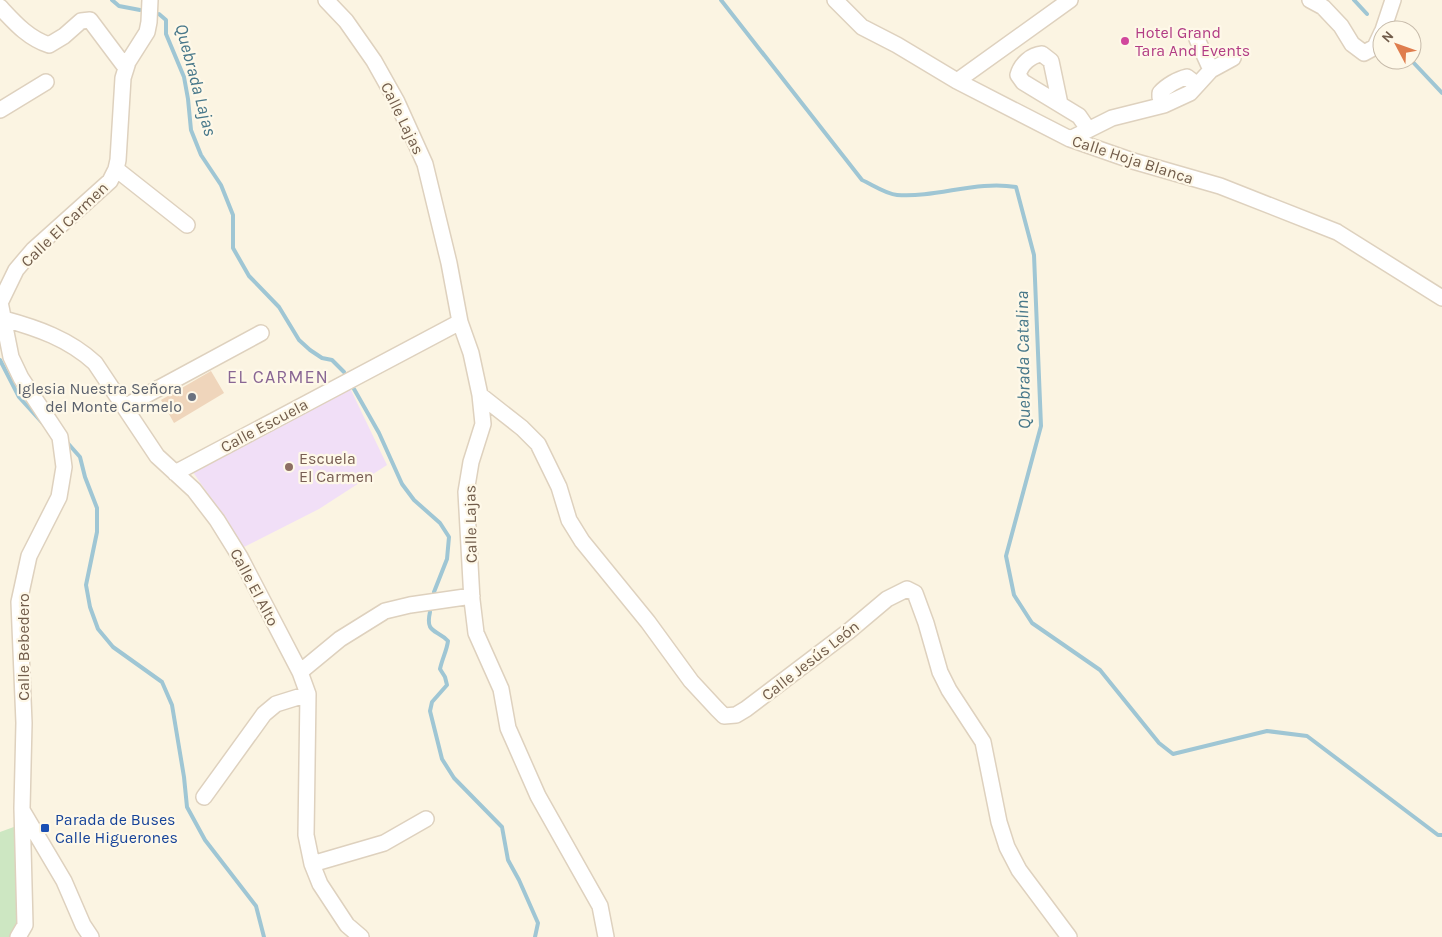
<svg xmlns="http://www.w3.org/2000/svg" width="1442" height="937" viewBox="0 0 1442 937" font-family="Karla,sans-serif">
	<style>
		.education { fill: #f1dff7 }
		.green { fill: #cde7c2 }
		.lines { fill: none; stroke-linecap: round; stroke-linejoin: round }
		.stream { stroke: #9fc6d4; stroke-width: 4 }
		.building { fill: #efd5bb }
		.minor-casing { stroke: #ded1be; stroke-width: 18 }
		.minor { stroke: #fff; stroke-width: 15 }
		.hotel-dot { fill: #d1479c; stroke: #fef8e8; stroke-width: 2 }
		.worship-dot { fill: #6b7280; stroke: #fef8e8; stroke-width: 2 }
		.education-dot { fill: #8d6e63; stroke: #fef8e8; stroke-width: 2 }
		.transit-dot { fill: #1a4fb4; stroke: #fef8e8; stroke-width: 2 }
		.labels { text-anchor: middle; stroke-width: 4.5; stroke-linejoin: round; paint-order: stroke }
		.hotel-label { font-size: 16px; fill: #b23c85; stroke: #fef8e8; text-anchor: start }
		.street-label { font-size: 16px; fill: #715c4a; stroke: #fef8e8 }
		.worship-label { font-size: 16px; fill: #5b616d; stroke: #fef8e8; text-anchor: end }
		.education-label { font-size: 16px; fill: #785e54; stroke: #fef8e8; text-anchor: start }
		.transit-label { font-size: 16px; fill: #164399; stroke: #fef8e8; text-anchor: start }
		.water-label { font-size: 18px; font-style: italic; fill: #48788a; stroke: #fef8e8 }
		.neighbourhood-label { font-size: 18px; letter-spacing: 1px; fill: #896694; stroke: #fef8e8 }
	</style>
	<rect width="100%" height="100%" fill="#fbf4e2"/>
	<path class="education" d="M349,386l38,79 -68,44 -77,39 -10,-20 -42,-60z"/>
	<path class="green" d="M22,824l3,101 -9,12h-16v-105z"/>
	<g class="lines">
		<path class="stream" d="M112,0l7,6 21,4
			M721,0l141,180c11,5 24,14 35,15 40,3 80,-15 119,-8l18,68 7,171 -35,130 8,39 18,28 68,47 59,73 14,11 94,-23 40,5 131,99h4
			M1354,0l13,14
			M159,14l7,6v14l18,43 4,22 3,31 10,25 20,30 12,30v33l16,28 30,31 20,33 11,10 12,8 10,2 12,12
			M1411,60l31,33
			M0,360l19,37 28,31
			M354,389l25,44 23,51 12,16 26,23 9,14 -2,22 -13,33
			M65,440l15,17 5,20 12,31v24l-11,53 4,22 8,22 15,18 49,35 10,23 12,72 3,30 18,33 51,66 8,31
			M430,612c-5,22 7,17 18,29 -1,9 -6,18 -8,28l5,8 2,8 -15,17 -2,9 12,48 12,19 48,49 6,33 11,20 19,43 -3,14"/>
	</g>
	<path class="building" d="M211,371l13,22 -50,30 -13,-23z"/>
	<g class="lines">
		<defs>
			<path id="minor" d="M326,0l20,21 28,40 23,41 28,62 24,99 11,59 11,31 9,42 3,29 -12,38 -5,30 6,108 4,33 25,56 7,39 30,68 62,110 6,31
				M835,0l27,27 35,18 60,36 113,58 63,22 87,25 117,46 105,66
				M1310,0l13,7 18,19 11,18 12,9 11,-6 7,-15
				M0,7c15,16 28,31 49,38l15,-9 17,-15 9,-1 36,48
				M1383,30l10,-30
				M1197,39l14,31
				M957,81l113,-81
				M1060,104l-9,-43 -9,-7c-11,1 -21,10 -24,21l5,7 56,34 9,13
				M1164,105l-4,-8v-4c6,-7 18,-14 27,-16l9,7
				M0,110l46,-28
				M1070,139l42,-21 52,-13 26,-12 21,-23 22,-12
				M116,169l71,56
				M0,302l11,55 10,21 39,59 4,30 -5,30 -30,59 -10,46 5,121 -2,85 3,117 -7,12
				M0,303l16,-33 17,-20 77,-69 6,-12 2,-9 5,-82 5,-16 19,-30 2,-10 1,-22
				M4,319c33,9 65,20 91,44l62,93 37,34 23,30 23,37 60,115 8,22 -2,141 6,29 8,20 27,41 14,12
				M480,395l42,33 16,16 21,43 10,33 13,21 66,81 43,59 26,28 7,7 12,-1 10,-6 103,-78 38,-32 20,-10 8,4 11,30 14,49 9,18 34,52 16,80 8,25 12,23 50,67
				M124,407l137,-74
				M175,473l285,-151
				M300,672l40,-33 45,-28 25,-6 62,-9
				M204,797l60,-83 12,-10 32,-10
				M22,810l42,71 19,44 8,12
				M312,864l72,-21 42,-24"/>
		</defs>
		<use href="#minor" class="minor-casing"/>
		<use href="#minor" class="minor"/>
	</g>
	<circle class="hotel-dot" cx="1125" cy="41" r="5"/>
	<circle class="worship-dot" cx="192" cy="397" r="5"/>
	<circle class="education-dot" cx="289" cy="467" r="5"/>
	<rect class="transit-dot" x="40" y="823" width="10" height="10" rx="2.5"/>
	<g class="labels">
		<g class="hotel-label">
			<text x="1135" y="38">Hotel Grand<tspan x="1135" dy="18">Tara And Events</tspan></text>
		</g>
		<g class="street-label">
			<text transform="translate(403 118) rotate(64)" y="6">Calle Lajas</text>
			<text transform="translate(1133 159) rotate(18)" y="6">Calle Hoja Blanca</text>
			<text transform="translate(64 224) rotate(-44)" y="6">Calle El Carmen</text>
			<text transform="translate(264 425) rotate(-28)" y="6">Calle Escuela</text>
			<text transform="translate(470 524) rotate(-91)" y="6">Calle Lajas</text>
			<text transform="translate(255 587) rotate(62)" y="6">Calle El Alto</text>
			<text transform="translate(23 647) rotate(-90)" y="6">Calle Bebedero</text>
			<text transform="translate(810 660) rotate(-38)" y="6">Calle Jesús León</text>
		</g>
		<g class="worship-label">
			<text x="182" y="394">Iglesia Nuestra Señora<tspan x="182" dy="18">del Monte Carmelo</tspan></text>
		</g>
		<g class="education-label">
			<text x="299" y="464">Escuela<tspan x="299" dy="18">El Carmen</tspan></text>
		</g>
		<g class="transit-label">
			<text x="55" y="825">Parada de Buses<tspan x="55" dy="18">Calle Higuerones</tspan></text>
		</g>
		<g class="water-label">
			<text transform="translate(196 80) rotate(75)" y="6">Quebrada Lajas</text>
			<text transform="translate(1023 360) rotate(-91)" y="6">Quebrada Catalina</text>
		</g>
		<g class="neighbourhood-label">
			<text x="278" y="383">EL CARMEN</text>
		</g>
	</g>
	<g transform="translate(1397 45) rotate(311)"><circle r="24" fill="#fef8e8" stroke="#c6baa9"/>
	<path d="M0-4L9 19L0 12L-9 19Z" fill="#df7d4d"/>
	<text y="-8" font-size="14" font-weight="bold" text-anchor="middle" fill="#715c4a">N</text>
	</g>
</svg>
